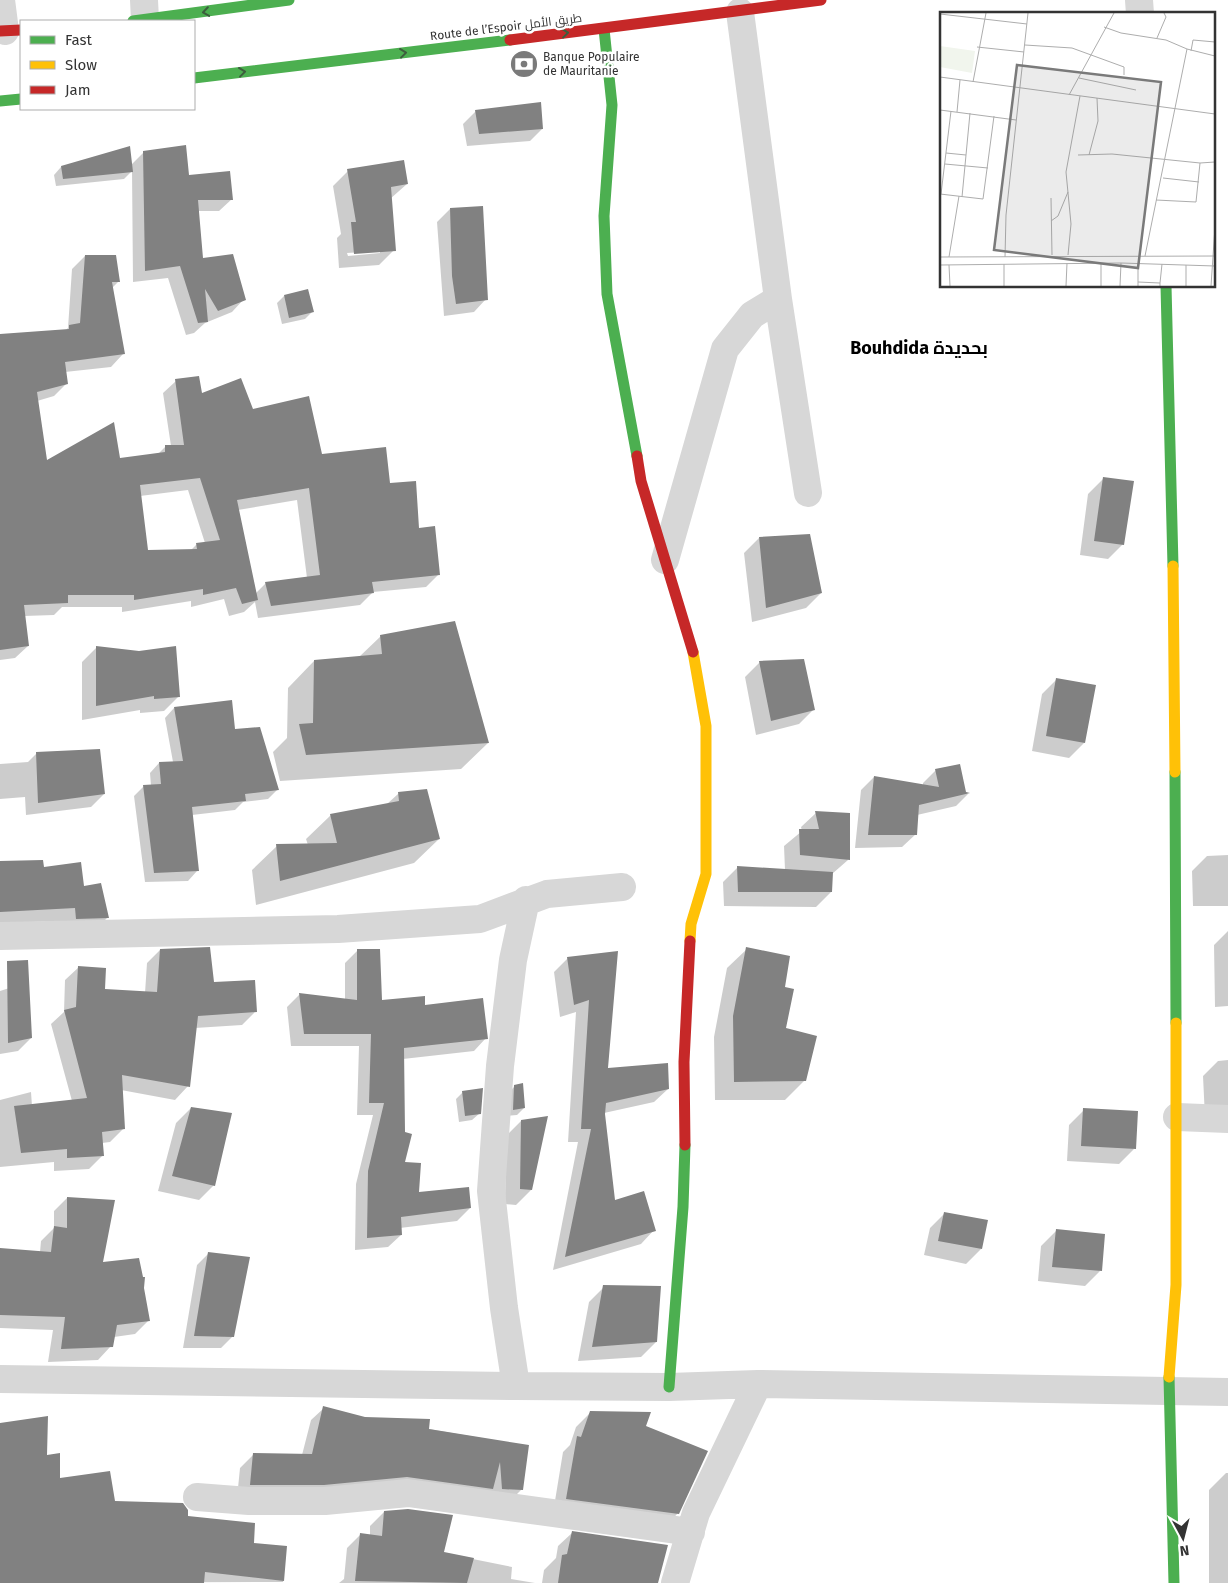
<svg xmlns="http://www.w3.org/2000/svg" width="1228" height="1583" viewBox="0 0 1228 1583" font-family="'Fira Sans',Cairo,sans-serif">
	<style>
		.shadow { fill: #0003; fill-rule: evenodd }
		.building { fill: #818181; fill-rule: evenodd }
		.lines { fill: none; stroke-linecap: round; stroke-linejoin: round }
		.street { stroke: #d7d7d7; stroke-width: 28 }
		.fast { stroke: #4caf50; stroke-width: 11 }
		.slow { stroke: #ffc107; stroke-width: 11 }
		.jam { stroke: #c62828; stroke-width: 11 }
		.oneway { stroke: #3c5e3d }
		.labels { text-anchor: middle; stroke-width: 5; stroke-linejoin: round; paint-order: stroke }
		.street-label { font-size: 12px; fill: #333; stroke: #fff }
		.poi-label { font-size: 12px; fill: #333; stroke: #fff; text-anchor: start }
		.district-label { font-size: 18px; font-weight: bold; fill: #000; stroke: #fff }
		.inset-road { fill: none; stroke: #adadad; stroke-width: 1 }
		.view { fill: #7a7a7a; fill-opacity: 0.15; stroke: #7a7a7a; stroke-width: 2.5 }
		.inset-edge { fill: none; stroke: #333; stroke-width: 2.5 }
	</style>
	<rect width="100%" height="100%" fill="#fff"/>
	<path class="shadow" d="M476,111l66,18 -12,12 -63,5 -4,-22z
		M144,152l88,47 -13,12h-21l4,49 42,39 -12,13 -27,11 -11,10 -8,2 -18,-57 -35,4 -1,-111 -8,8 -68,7 -2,-11 7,-8 70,-2z
		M348,171l59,13 -17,15 4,51 -15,15 -40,3 -2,-30 4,-4 -8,-48zM380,251v2l-32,3 -1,-3z
		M450,209l36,90 -12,13 -30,4 -7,-94z
		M85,256l34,25 -7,7 11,66 -12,13 -46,5 1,12 -12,12 -17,5 9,61 73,-3 38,-4 9,-9h5l-8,-53 13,-12 25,13 51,17 69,45 68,28 29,45 21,45 -13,13 -53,5 -13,13 -102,13 -3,-16 -11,10 -15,4 -5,-17 -33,8v-6l-69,11v-5h-60l-8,8 -30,1 4,30 -13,12 -15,2v-325l66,-5 2,-2 4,-59zM188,490l17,53 -9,2 -6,6h-43l-7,-55zM297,500l10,78 -41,5 -10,10 -18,-83z
		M284,296l29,15 -8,8 -23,5 -5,-21z
		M1103,479l20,65 -15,15 -28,-4 8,-61z
		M759,538l62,55 -15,15 -54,14 -8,-69z
		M381,636l107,107 -27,26 -181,12 -7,-29 14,-14 1,-50 26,-27 45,-4z
		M97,647l82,49 -15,15 -24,2v-3l-58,10v-58z
		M760,662l54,47 -15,15 -43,11 -11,-58z
		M1057,679l27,64 -15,15 -37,-7 10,-57z
		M174,708l104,81 -10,10 -25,3 -8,8 -43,5 5,56 -9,10 -43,1 -11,-86 10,-10h7l-1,-13 9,-10 14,-1 -8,-44z
		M36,754l68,40 -13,13 -65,8 -1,-18 -25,2v-35l28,-2z
		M936,770l32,24 -12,12 -39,9 -1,19 -14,13 -47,1 6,-58 13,-13 49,9v-3z
		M426,790l13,49 -25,24 -158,42 -4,-35 25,-24 31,-1 -2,-6 25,-24 56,-11 11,-10z
		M816,813l32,47 -16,14 -1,18 -15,15 -92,-1 -1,-24 15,-15 47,3 -1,-24 18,-15 -1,-4z
		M1228,855v51h-35l-1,-35 15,-15z
		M0,862l43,6 40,19 24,31 -12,12 -31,1 -1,-10 -63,2z
		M1228,931v75l-13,1 -1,-62z
		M747,949l36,39 2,41 20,51 -20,20h-70l-1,-63 13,-69z
		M160,950l95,62 -13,13 -47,3 -7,58 -13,14 -54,-10 3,38 -14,14 -8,1 1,12 -14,14 -35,2v-9l-54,5v-67l31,-8 1,14 40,-5 -21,-77 13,-12 1,-32 14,-13 25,23 41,3 2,-30z
		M358,950l23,52 43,4 62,32 -12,13 -71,8v104l15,30 52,15 -13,13 -57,7 1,7 -13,12 -33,3 1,-66 17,-69h-16l2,-69h-68l-4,-39 12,-12 46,5v-37z
		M617,952l-10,117 61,20 -14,13 -50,11 10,88 40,29 -13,14 -88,26 25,-128h-10l8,-130 -16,5 -6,-45 14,-14z
		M28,982l3,56 -13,13 -18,3v-63z
		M1228,1060v57l-23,1 -2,-42 15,-15z
		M515,1086l9,22 -7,7 -11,1 2,-23z
		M463,1092l17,21 -8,7 -13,2 -3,-23z
		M191,1108l23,77 -15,15 -41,-9 18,-68z
		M1084,1110l50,39 -15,15 -52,-3 2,-36z
		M521,1121l10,69 -15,15 -11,-1 1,-68z
		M67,1198l34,66 42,24 5,33 -13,13 -21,3 -3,9 -13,14 -50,2 5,-32 -53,-2v-79l40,3 1,-11 13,-13v-17z
		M945,1213l36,36 -15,15 -42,-9 6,-27z
		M1056,1231l44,40 -15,15 -47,-5 3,-35z
		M209,1253l24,83 -12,12h-38l14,-83z
		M604,1287l52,55 -15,15 -63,4 11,-59z
		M324,1408l41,10 163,28 -6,43 -13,13 -272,-4 3,-30 13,-13h49l9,-35z
		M591,1412l53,15 34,86 -14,15 -111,-15 10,-61 7,-7 6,-18z
		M0,1425l45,31 14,23 55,23 73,16 65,26 34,4 -3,34 -283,1z
		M1226,1473h2v110h-19v-93z
		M384,1512l59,41 69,14 -1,12 24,4h-196l5,-4 3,-31 13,-13 10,1v-10z
		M572,1533l85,50h-115l2,-13 12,-12 2,-12z"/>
	<path class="building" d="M541,102l2,27 -64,5 -4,-24z
		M186,145l3,30 41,-4 3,29h-35l5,58 30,-4 13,46 -28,11 -13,-22 3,33 -10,1 -18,-57 -35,5 -2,-120z
		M130,146l3,26 -70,7 -2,-13z
		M404,160l4,24 -17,3 5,64 -42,3 -3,-32h5l-9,-53z
		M483,206l5,94 -32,4 -4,-28 -2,-68z
		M85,255h31l4,27h-8l13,72 -60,8 3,22 -31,8 10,68 67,-38 6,36 45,-6v-7h19l-9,-66 24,-3 3,17 39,-15 12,31 56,-13 13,58 64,-7 4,36 26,-2 3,47 16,-2 5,49 -68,7 2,11 -103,13 -6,-24 55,-7 -11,-87 -72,12 21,100 -16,4 -6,-16 -33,7v-6l-69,11v-5h-66v8l-44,2 5,41 -29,4v-316l69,-5v-4l11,-2zM200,478l20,62 -24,3 1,6 -49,1 -8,-65z
		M308,289l6,23 -25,6 -5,-23z
		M1103,477l31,4 -10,64 -30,-4z
		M810,534l12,59 -56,15 -7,-71z
		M455,621l34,122 -183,12 -7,-31 14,-1 1,-63 68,-6 -2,-19z
		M96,646l43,5 37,-5 4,51 -26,2v-3l-58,10z
		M804,659l11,51 -44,11 -12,-60z
		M1056,678l40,7 -11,58 -39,-7z
		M232,700l3,29 25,-2 19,63 -34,4 1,7 -54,6 7,64 -45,2 -11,-88 18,-1 -2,-22 24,-1 -9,-54z
		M100,749l5,45 -67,9 -2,-51z
		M960,764l6,28 4,1 -51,12 -2,30h-49l6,-59 65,11 -4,-18z
		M427,789l13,50 -160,42 -4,-37 61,-1 -7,-29 69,-13 -1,-9z
		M815,811l35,2v47l-50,-5 -1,-26h20z
		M43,860l1,7 37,-5 3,24 17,-3 8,35 -33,1 -1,-11 -75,4v-51z
		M737,866l96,6 -1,20h-94z
		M210,947l4,35 41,-2 2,32 -59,4 -8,71 -68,-12 3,54 -23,3 2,24 -37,2v-9l-46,4 -7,-47 73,-8 -23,-88 12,-3 2,-41 28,2 -1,21 52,3 3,-43z
		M746,947l44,9 -5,31 9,2 -8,39 31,8 -11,45 -72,1 -1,-66z
		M357,949h23l2,51 43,-4v9l58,-7 5,41 -84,9 1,84 7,2 -7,28 16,1 -2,29 50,-5 2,21 -70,9 1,18 -35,3 1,-67 16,-68h-15l2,-69h-67l-5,-41 58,7z
		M618,951l-10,117 60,-5 1,26 -63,14 -1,11 10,86 29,-9 12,40 -91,26 26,-128h-10l8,-129 -15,5 -7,-48z
		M28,960l4,78 -24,5 -1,-82z
		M523,1083l2,25 -12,2 1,-25z
		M483,1088l-2,26 -16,2 -3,-25z
		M191,1107l41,6 -17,73 -43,-10z
		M1083,1108l55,3 -2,38 -55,-3z
		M548,1116l-16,74 -12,-1 1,-69z
		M67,1197l48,3 -12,62 36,-4 4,19h2l-1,11 6,33 -33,4 -4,22 -52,2 4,-32 -65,-2v-67l51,4 3,-26 13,2z
		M944,1212l44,8 -6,29 -44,-8z
		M1056,1229l49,5 -3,37 -50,-4z
		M208,1252l42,5 -16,80 -40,-1z
		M603,1285l58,1 -4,56 -65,5z
		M323,1406l42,11 65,2 -1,10 100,16 -6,45 -21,-1 -2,-27 -7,27 -86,-12 -83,8h-74l3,-32 59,1z
		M590,1411l61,1 -5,14 62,25 -29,63 -113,-15 11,-63 4,1z
		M48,1416l-1,39 13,-2v25l50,-7 5,30 68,2 5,7v6l67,7 -1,20 33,3 -3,35 -79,-9 -1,11h-204v-160z
		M408,1509l45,6 -9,37 30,6 -7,25 -112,-2 5,-48 22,3 2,-25z
		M572,1531l96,14 -10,38h-100l4,-28 5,-1z"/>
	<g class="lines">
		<path class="street" d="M1,0l4,31
			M144,0l1,20
			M1139,0l1,14
			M740,12l38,287 30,194
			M665,560l60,-211 27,-34 26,-16
			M0,936l338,-7 142,-10 67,-25 75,-7
			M1177,1117l51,2
			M0,1379l516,7 153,1 89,-3 470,8
			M516,1386l-12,-78 -13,-117 9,-125 13,-106 13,-60
			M197,1497l52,4h76l83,-8 283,39
			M675,1583l21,-70 62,-129"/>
		<path class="fast" d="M133,21l156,-21
			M604,29l8,76 -8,111 3,78 30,162
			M194,78l316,-38
			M0,101l21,-2
			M1166,286l7,280
			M1175,772l1,251
			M1169,1377l5,206
			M669,1387l14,-180 2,-62"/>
		<path class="slow" d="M1173,566l2,206
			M690,941l1,-17 15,-50v-148l-13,-74
			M1169,1377l7,-92v-262"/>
		<path class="jam" d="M0,31l21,-1
			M510,40l311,-40
			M637,456l4,25 52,171
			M685,1145l-1,-83 6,-121"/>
	</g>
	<defs><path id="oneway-chevron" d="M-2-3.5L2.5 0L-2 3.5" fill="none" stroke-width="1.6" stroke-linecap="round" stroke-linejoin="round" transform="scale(1.25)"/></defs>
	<g class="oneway">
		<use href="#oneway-chevron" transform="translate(206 12) rotate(172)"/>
		<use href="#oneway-chevron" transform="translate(565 33) rotate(-7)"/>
		<use href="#oneway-chevron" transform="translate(403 53) rotate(-7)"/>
		<use href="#oneway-chevron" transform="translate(242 72) rotate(-7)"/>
	</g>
	<defs>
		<symbol id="bank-disc" viewBox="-11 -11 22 22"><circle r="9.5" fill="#7a7a7a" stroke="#fff"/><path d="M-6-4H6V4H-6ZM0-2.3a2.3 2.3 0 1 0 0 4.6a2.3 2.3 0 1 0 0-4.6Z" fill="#fff"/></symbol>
	</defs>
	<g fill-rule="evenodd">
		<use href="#bank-disc" x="508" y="48" width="32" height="32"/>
	</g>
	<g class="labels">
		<g class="street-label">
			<text transform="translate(506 27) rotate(-7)" y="4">Route de l’Espoir طريق الأمل</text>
		</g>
		<g class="poi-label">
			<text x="543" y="61">Banque Populaire<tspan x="543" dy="14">de Mauritanie</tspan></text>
		</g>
		<g class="district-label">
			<text x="919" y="354">Bouhdida بحديدة</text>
		</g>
	</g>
	<g transform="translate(940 12)">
		<rect width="275" height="275" fill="#fff"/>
		<path d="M0,34l35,5 -3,22 -32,-6z" fill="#f1f5ed"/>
		<path class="inset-road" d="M0,2l87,10M164,15l17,6 45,7 21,9M217,26l9,-21 -2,-4M85,33l47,3 52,19v8M37,35l47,5M251,39l2,-11 22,2M0,65l275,37M139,66l57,12M33,70l13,-69M129,83l45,-82M0,98l76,10M17,100l3,-32M6,141l20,2M138,143l34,-1 88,9 -4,39 -40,-2M149,143l9,-34 -1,-23M260,151l15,-1M5,152l43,4M223,166l36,4M0,182l43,5 11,-83M1,182l10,-83M22,185l8,-84M111,186l1,57M111,209l7,-5 10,-24M128,243l3,-31 -5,-52 14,-76M205,244l42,-207 28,7M0,245l275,-1M9,245l10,-61M65,245l1,-42 22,-202M198,252v22M0,253l181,-2 94,3M9,253l1,21M246,253v21M198,270l22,1v3M220,271l2,-19M64,274v-22M126,274l1,-23M161,274v-23M180,274l1,-23M271,274l4,-59"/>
		<path class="view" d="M77,53l144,17 -23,186 -144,-18z"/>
		<rect width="275" height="275" class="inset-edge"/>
	</g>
	<rect x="20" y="20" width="175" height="90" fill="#ffffff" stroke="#adadad"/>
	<rect x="30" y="36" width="25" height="8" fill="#4caf50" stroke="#adadad"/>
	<text x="65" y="45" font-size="15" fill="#333333">Fast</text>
	<rect x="30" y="61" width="25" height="8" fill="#ffc107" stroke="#adadad"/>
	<text x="65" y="70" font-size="15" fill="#333333">Slow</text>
	<rect x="30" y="86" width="25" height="8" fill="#c62828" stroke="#adadad"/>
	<text x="65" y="95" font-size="15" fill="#333333">Jam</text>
	<g transform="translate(1183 1538) rotate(173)" stroke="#ffffff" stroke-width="4" paint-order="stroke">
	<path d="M0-4L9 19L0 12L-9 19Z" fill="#333333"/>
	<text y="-8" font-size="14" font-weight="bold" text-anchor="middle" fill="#333333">N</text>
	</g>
</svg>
